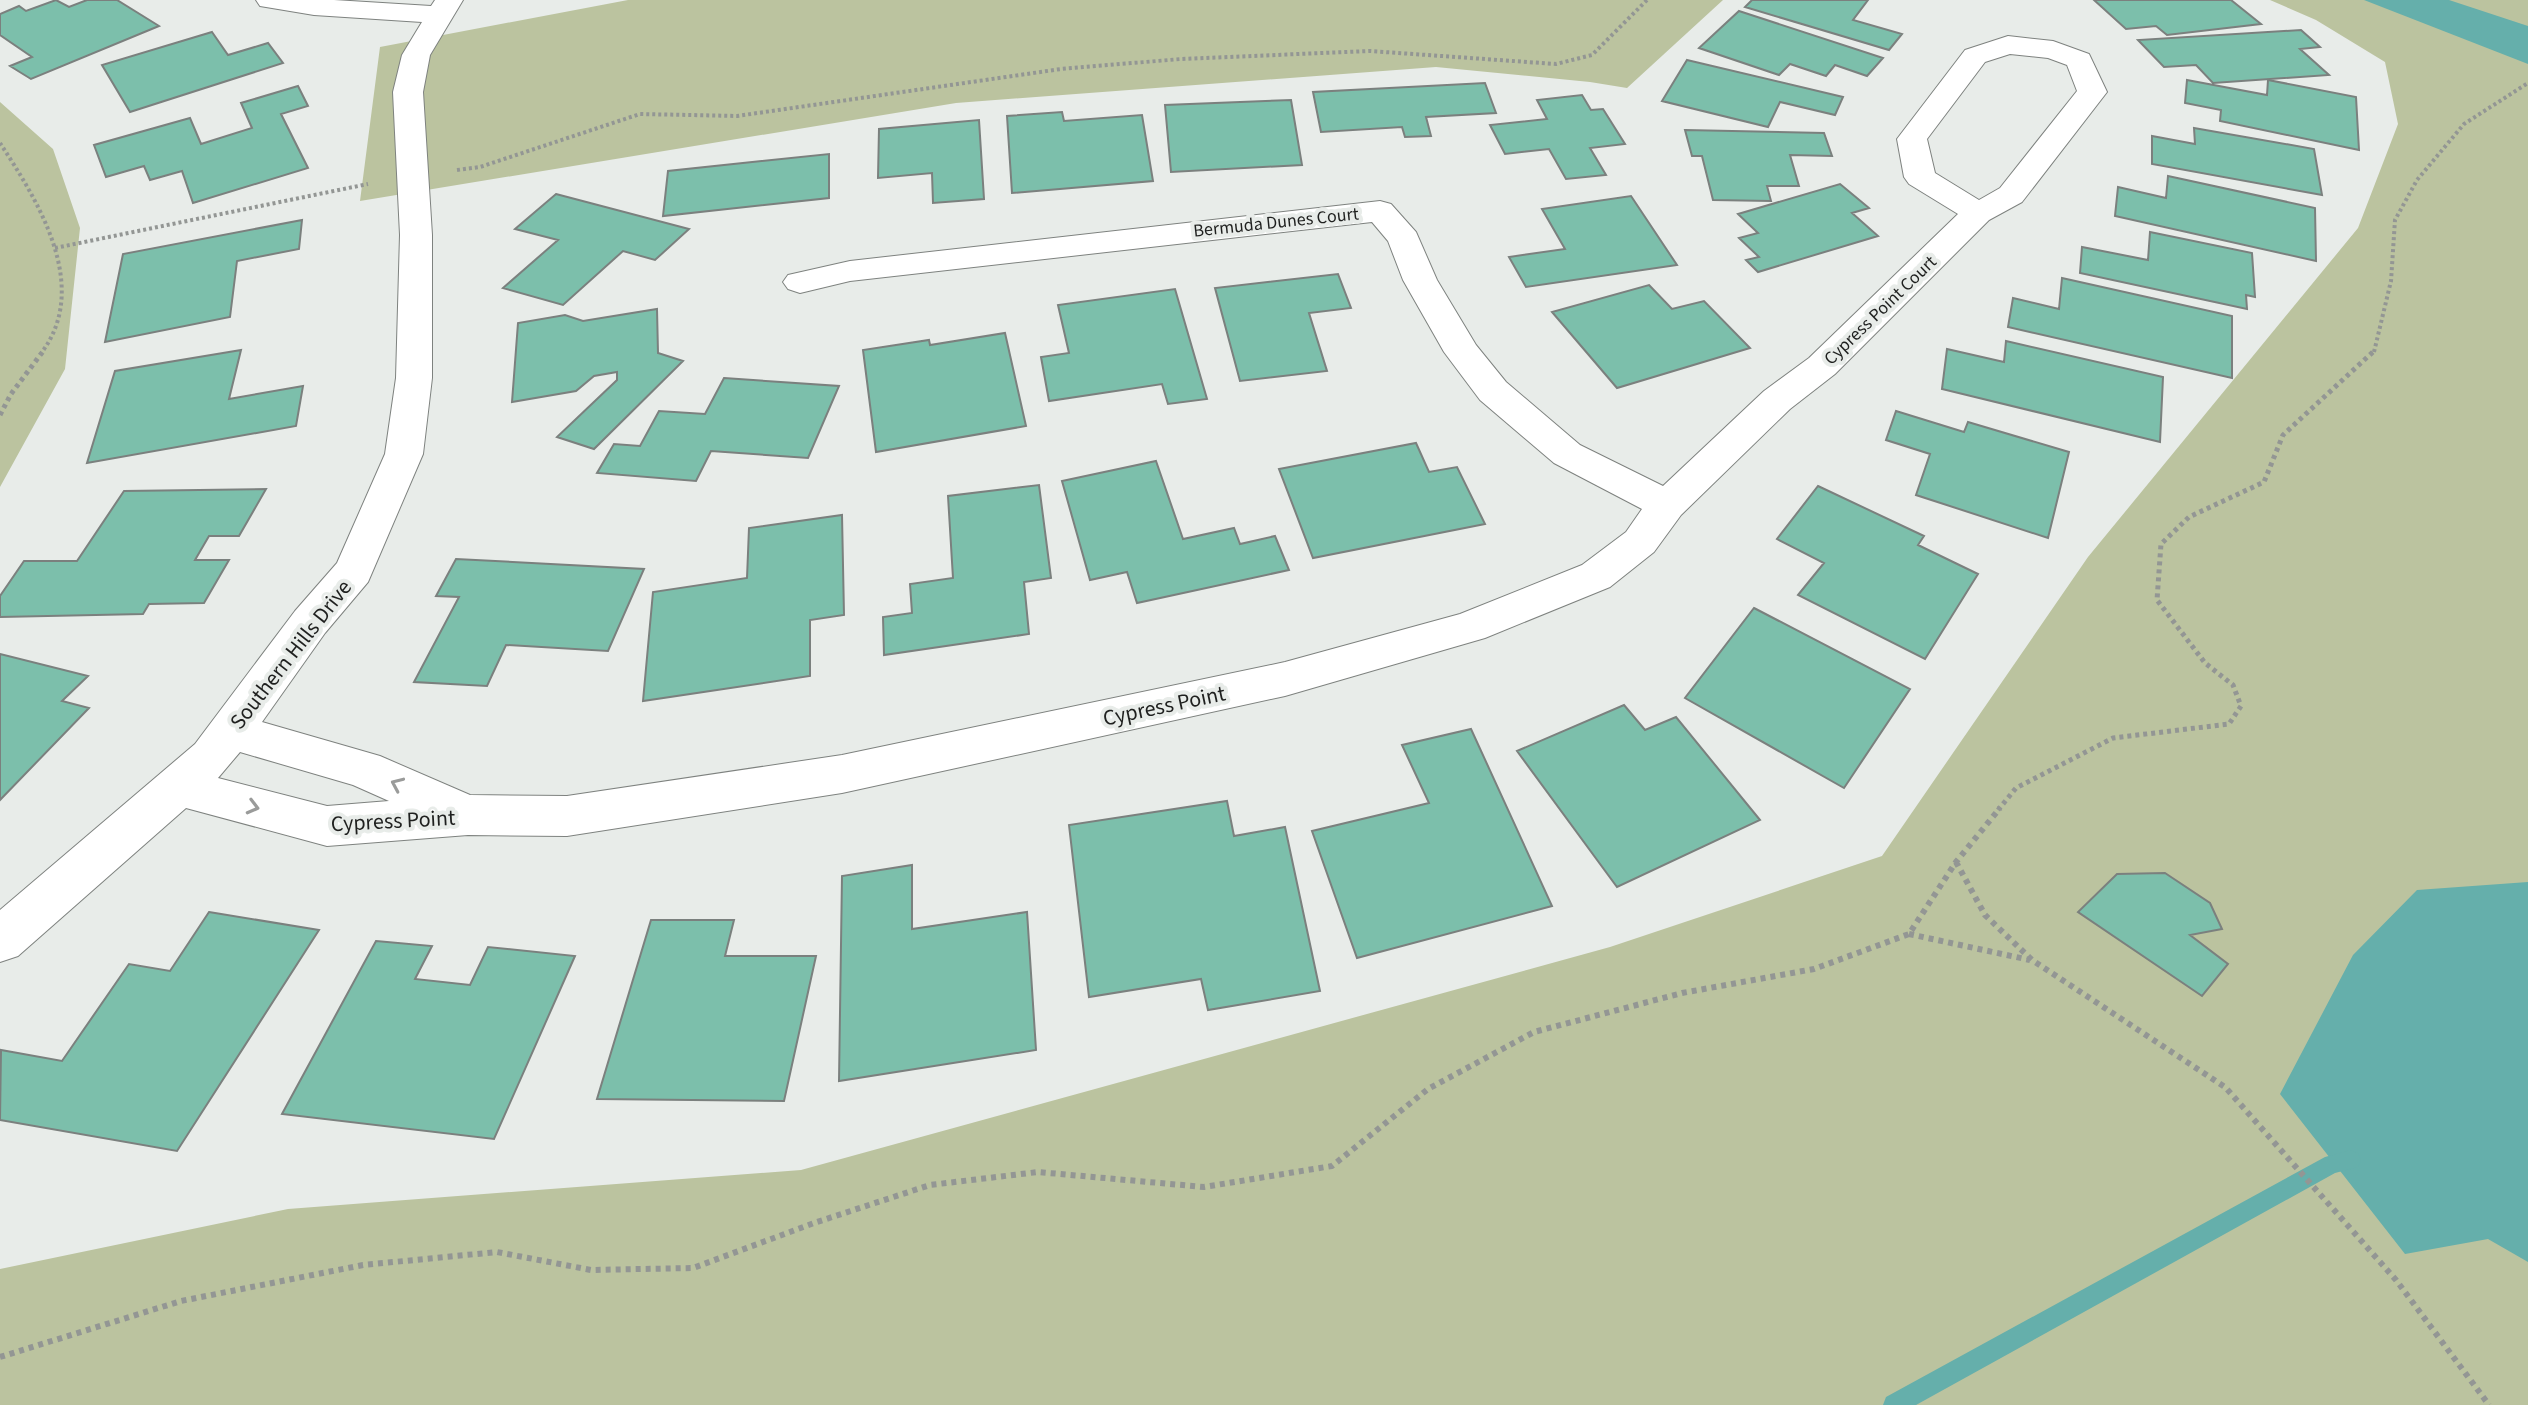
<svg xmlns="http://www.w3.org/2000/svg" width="2528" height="1405" viewBox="0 0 2528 1405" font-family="'Source Sans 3',sans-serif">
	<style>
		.green { fill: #bbc39f }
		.water { fill: #65afab }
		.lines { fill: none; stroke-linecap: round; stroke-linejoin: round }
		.stream { fill: #65afab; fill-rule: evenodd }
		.building { fill: #7cbfab; stroke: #7b807e; stroke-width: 2 }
		.street-casing { stroke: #7e827f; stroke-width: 2 }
		.path-far2 { stroke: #939694; stroke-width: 4; stroke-dasharray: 3 3; stroke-linecap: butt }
		.path-far1 { stroke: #939694; stroke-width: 5; stroke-dasharray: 4 4; stroke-linecap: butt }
		.path { stroke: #939694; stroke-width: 6; stroke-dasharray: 5 5; stroke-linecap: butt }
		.street { fill: #fff; fill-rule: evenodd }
		.oneway { stroke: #9a9b9a }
		.labels { text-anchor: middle; stroke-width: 8; stroke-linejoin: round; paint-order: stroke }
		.far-street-label { font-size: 18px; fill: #1f201f; stroke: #e8ece9 }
		.street-label { font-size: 22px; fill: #1f201f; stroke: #e8ece9 }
	</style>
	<rect width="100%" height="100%" fill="#e8ece9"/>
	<path class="green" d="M628,0h1095l-96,88 -37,-6 -154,-15 -480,36 -596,98 20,-154z
		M2270,0h258v1405h-2528v-136l288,-60 513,-39 809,-223 272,-91 206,-299 270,-329 40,-104 -13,-62 -69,-42z
		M0,102l53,47 27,79 -15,141 -65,118z"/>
	<path class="water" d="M2364,0h85l79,26v38z
		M2528,882v380l-40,-23 -83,15 -125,-160 73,-139 64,-65z"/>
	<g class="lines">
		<path class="stream" d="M2351,1150l7,3 3,7 -3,7 -23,6 -419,232h-33l3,-8 439,-240z"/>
	</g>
	<path class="building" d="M56,0l13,7 18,-7h30l42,26 -128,53 -21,-13 22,-9 -32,-22v-21l19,-8 7,5z
		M1752,0h116l-15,20 49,14 -13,16 -144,-43z
		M2094,0h137l30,24 -94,11 -11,-9 -30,3z
		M1739,11l144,47 -16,18 -32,-11 -9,11 -36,-12 -11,11 -80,-27z
		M2301,30l19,17 -20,2 29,26 -116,8 -17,-18 -32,2 -26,-27z
		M212,32l16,23 40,-12 15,20 -153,49 -28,-47z
		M1687,60l156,37 -8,18 -55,-13 -12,25 -106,-26z
		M2187,80l80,15 1,-15 88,17 3,53 -139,-29 1,-11 -36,-7z
		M1485,83l11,30 -70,4 5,19 -26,1 -3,-10 -81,5 -8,-40z
		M298,86l10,20 -27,8 27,54 -115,35 -11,-32 -32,9 -6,-14 -38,11 -12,-32 96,-27 11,26 51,-16 -11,-25z
		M1582,95l9,15 12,-1 22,35 -35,4 16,27 -40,4 -17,-30 -44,5 -15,-29 57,-6 -10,-19z
		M1291,100l11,65 -131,7 -6,-67z
		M1062,112l2,9 78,-6 11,66 -141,12 -5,-77z
		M979,120l5,79 -51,4 -1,-30 -54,5 1,-49z
		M2194,128l120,21 8,46 -170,-31v-28l43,8z
		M1685,130l139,3 8,23 -42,-1 9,31h-32l4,15 -58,-1 -11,-44h-10z
		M829,154v44l-166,18 5,-45z
		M2168,176l147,32 1,53 -201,-45 3,-29 48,11z
		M1840,184l29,24 -17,5 26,23 -120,36 -12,-12 13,-3 -20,-19 19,-5 -20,-19z
		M556,194l133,35 -34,31 -32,-9 -60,54 -60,-17 55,-48 -43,-11z
		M1631,196l46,69 -151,22 -17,-30 56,-8 -23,-40z
		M302,220l-3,29 -62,12 -7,56 -125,25 18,-88z
		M2150,232l102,21 3,44 -9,-2 1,14 -167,-36 2,-26 66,13z
		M1338,274l13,34 -42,5 18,58 -87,10 -25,-93z
		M2062,278l170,38v62l-224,-51 5,-29 46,11z
		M1649,285l23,24 32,-8 46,47 -133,40 -65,-76z
		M1175,289l32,110 -39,5 -6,-20 -113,17 -8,-44 28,-4 -11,-48z
		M657,309l1,44 25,8 -89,88 -37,-12 60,-57v-8l-23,4 -18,15 -64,11 6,-79 47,-8 18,6z
		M1005,333l21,93 -150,26 -13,-102 66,-10 1,5z
		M2006,341l157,36 -3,65 -218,-53 5,-40 57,13z
		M241,350l-12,49 74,-13 -7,40 -209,37 28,-92z
		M724,378l115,8 -31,72 -97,-7 -15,30 -99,-8 17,-29 26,2 19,-35 46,3z
		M1896,411l68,21 4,-10 101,30 -21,86 -132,-43 14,-41 -44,-14z
		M1416,443l13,29 28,-5 28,57 -172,34 -34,-89z
		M1156,461l27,78 51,-11 6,16 35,-8 14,34 -152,33 -10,-31 -37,8 -28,-99z
		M1039,485l12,93 -27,4 5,52 -145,21 -1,-38 29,-4 -2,-29 43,-6 -5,-82z
		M1818,486l106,50 -6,9 60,29 -53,85 -127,-64 26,-32 -47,-24z
		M266,489l-27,47h-30l-14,24h34l-25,43 -55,1 -6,10 -143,3v-21l24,-35h53l47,-70z
		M842,515l2,100 -34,5v56l-167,25 10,-109 94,-14 2,-50z
		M456,559l188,10 -36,82 -102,-6 -19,41 -73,-4 45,-85 -23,-1z
		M1754,608l156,81 -66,99 -159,-90z
		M0,654l88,22 -26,25 27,7 -89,92z
		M1624,705l21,25 31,-13 84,103 -143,67 -100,-136z
		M1471,729l81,177 -195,52 -45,-127 117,-28 -27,-58z
		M1227,801l7,35 51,-9 35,164 -112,19 -7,-31 -112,18 -20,-172z
		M912,865v64l115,-17 9,138 -197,31 3,-205z
		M2165,873l45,30 12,26 -32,6 38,29 -26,32 -124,-84 39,-38z
		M209,912l110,18 -142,221 -177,-31 1,-70 61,11 67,-97 41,7z
		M651,920h83l-9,36h91l-32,145 -187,-2z
		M376,941l56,5 -17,33 55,6 18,-38 87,9 -81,183 -212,-25z"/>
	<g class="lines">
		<defs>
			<path id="street" d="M256,0h78l97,6 4,-6h28l-33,55 -7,37 9,143v143l-9,76 -55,128 -43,51 -63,89 118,34 90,39 97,1 275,-41 443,-93 175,-48 122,-49 44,-33 16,-23 -88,-46 -74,-63 -36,-48 -41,-72 -15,-39 -16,-19 -522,59 -50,12 -12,-4 -5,-7 5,-7 62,-14 530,-60 11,3 25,28 21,48 39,65 30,37 74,63 83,41 101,-95 45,-33 149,-144 -49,-30 -5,-7 -7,-38 68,-89 43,-14 45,5 36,13 18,38 -85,110 -33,18 -154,154 -45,35 -109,106 -27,37 -44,35 -125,51 -200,58 -443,97 -275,43 -99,-1 -141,11 -141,-38 -168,148 -18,6v-52l195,-166 100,-133 42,-48 48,-109 11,-76 4,-143 -7,-143 9,-37 20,-33 -108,-7 -54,-9zM2010,54l38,4 19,7 10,26 -77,97 -21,12 -44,-27 -8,-34 58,-77zM240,752l113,33 36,16 -62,5 -109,-28z"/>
		</defs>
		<use href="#street" class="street-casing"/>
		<path class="path-far2" d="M0,143c38,58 91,143 42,209
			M457,170l23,-3 160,-53 97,2 324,-47 120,-10 189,-8 186,13 36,-9 55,-55
			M55,248l313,-64
			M2374,352l17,-71 4,-61 22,-40 47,-56 64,-41"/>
		<path class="path-far1" d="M0,415l11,-21 33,-44
			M1998,810l18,-22 97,-50 116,-14 12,-18 -8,-21 -28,-22 -48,-63 4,-56 28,-27 75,-35 19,-47 92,-85"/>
		<path class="path" d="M1956,862l29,53 47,45 193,127 171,193 93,125
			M1909,934l121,26
			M0,1357l181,-56 182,-36 134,-13 94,18 102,-2 121,-45 116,-38 108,-13 166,15 128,-21 96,-77 106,-57 148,-39 132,-24 95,-35 47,-72 44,-54"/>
		<use href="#street" class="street"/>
	</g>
	<defs><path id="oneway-chevron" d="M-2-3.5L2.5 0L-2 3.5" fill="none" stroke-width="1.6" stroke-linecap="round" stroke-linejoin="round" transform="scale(2)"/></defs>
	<g class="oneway">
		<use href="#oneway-chevron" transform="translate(397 784) rotate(-156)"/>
		<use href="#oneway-chevron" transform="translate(253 807) rotate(15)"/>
	</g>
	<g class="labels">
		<g class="far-street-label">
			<text transform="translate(1276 222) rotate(-6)" y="6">Bermuda Dunes Court</text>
			<text transform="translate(1880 310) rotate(-44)" y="6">Cypress Point Court</text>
		</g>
		<g class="street-label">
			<text transform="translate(290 654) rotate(-52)" y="8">Southern Hills Drive</text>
			<text transform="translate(1164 705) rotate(-12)" y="8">Cypress Point</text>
			<text transform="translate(393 820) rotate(-3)" y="8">Cypress Point</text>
		</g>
	</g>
</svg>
